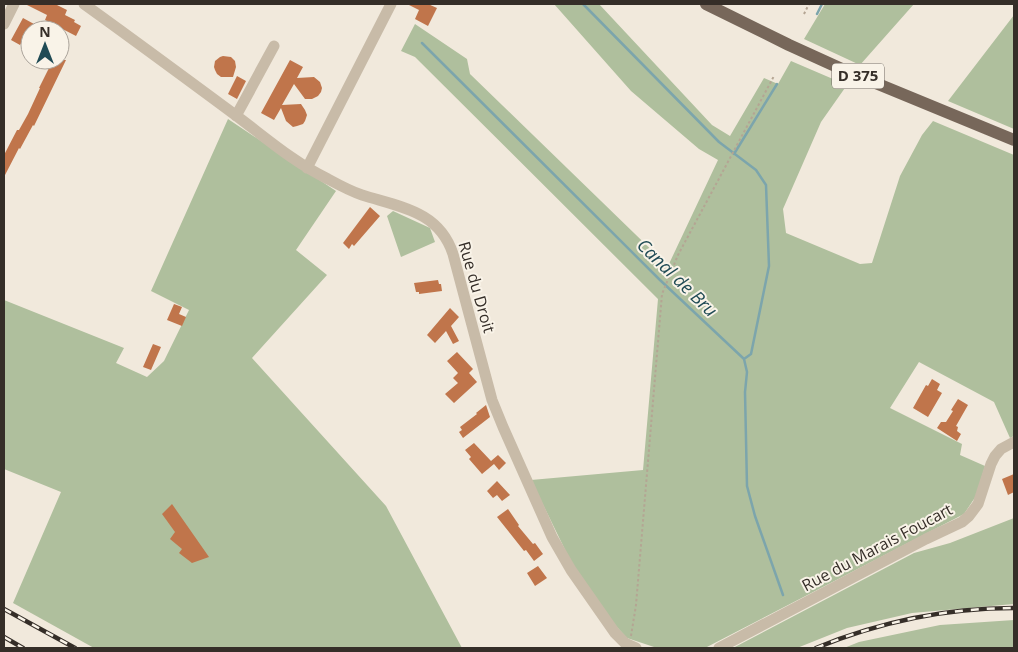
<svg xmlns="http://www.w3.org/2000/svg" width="1018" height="652" viewBox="0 0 1018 652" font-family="'Open Sans',sans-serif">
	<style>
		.green { fill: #afbf9d }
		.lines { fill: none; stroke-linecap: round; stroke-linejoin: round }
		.stream { stroke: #7ca5ac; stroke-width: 2.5 }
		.building { fill: #c0754b }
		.path { stroke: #b4a593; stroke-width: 2; stroke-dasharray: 2.5 2.5; stroke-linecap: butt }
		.minor { stroke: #c8bba8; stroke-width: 11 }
		.major { stroke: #77675a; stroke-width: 12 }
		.rail-casing { stroke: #352e28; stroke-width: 4.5 }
		.rail { stroke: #f9f3e8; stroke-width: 2.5; stroke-dasharray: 8; stroke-linecap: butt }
		.labels { text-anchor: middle; stroke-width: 4; stroke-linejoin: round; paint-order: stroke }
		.shield { fill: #f9f3e8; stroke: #706962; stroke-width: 1 }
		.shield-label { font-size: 15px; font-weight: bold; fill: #352e28 }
		.street-label { font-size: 16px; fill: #352e28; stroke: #f9f3e8 }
		.water-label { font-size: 18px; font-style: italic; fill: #204b55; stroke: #f9f3e8 }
	</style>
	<rect width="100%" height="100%" fill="#f1e9dc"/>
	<path class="green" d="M554,4h45l113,121 18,11 34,-58 14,6 13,-23 56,24 -26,37 -38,87 3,24 74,31 12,-1 28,-87 22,-41 11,-14 81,34v281l-4,2 -16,-36 -75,-40 -29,46 72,36 -2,11 25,11 -9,30 -12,18 -259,134h-30l-21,-1 -27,-9 -12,-13 -42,-59 -42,-86 112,-10 15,-171 -243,-242 -14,-6 14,-27 52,35 3,15 198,192 50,-106 -19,-11 -68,-58z
		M825,4h89l-54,61 -56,-26z
		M1014,15v114l-66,-28z
		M228,119l108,72 -40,59 31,25 -75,83 134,148 76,142h-368l-81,-45 48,-111 -57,-23v-169l120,48 -8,15 31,14 17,-16 25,-51 -38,-19z
		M393,211l37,17 5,14 -34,15 -14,-41z
		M1014,518v86l-102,9 -65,15 -50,20h-64l181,-95 36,-10z
		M1014,620v28h-170l15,-6 81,-17z"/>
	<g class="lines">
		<path class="stream" d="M583,4l136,138 37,28 10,15 3,81 -18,88 -7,5
			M817,14l5,-10
			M422,43l238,237 84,79 3,13 -2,20 2,94 8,30 28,79
			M734,154l43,-70"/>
	</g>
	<path class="building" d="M25,4h30l12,6 -2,5 10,5 -1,2 7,4 -5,10 -31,-16 2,-5z
		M407,4h21l9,4 -9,18 -13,-7 4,-9z
		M23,18l22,12h-16l-9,15 -9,-5z
		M223,56l8,1 4,4 1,6 -3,10h-12l-4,-3 -2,-4 -1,-3 1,-6 5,-4z
		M53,60h13l-32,66 -1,-1 -13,24 -1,-1 -15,29v-22l13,-25h2l9,-16 12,-26h-1z
		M290,60l13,7 -6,11 17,-1 6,5 2,6 -1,4 -3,4 -6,3h-7l-11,-15 -12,21 19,-1 4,6 2,5 -2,6 -2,3 -6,2 -4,1 -7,-6 -5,-13 -7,12 -13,-7z
		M237,76l9,5 -9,18 -9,-5z
		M370,207l10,9 -26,30 -2,-2 -3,5 -6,-6z
		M438,280l1,4h2l1,7 -23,3v-2h-3l-2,-9z
		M174,304l8,3 -3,7 7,3 -4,9 -15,-6z
		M450,308l9,9 -8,9 8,15 -6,3 -7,-13 -11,12 -8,-8z
		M153,344l8,3 -10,23 -8,-3z
		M457,352l16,17 -4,4 8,9 -23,21 -9,-9 13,-11 -5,-5 5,-5 -11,-12z
		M932,379l8,5 -3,6 5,3 -14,24 -15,-9 13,-23 2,1z
		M958,399l10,6 -12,21 2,1 -1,4 4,3 -4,7 -20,-13 4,-6h5l7,-11 -2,-1z
		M486,405l4,12 -27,21 -4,-6 3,-2 -2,-3 17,-13 -1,-1z
		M474,443l17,18 7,-6 8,8 -7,7 -5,-6 -12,10 -13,-15 2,-2 -6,-7z
		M1014,474v18l-6,3 -6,-16z
		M497,481l13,14 -8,6 -5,-6 -4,3 -6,-7z
		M172,504l37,53 -17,6 -13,-10 3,-4 -12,-10 5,-7 -13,-18z
		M508,509l11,16 -1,1 15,18 2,-1 8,11 -9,7 -8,-11 -2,1 -27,-34z
		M538,566l9,12 -12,8 -8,-13z"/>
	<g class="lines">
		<path class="path" d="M804,14l5,-10
			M631,636l5,-31 26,-311 16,-39 96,-179"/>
		<path class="minor" d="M84,4c50,36 100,73 150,110 31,23 59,48 94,65 11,6 22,12 34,16 38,12 77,16 91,59l39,146 11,27 49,110 19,33 44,63 10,10 11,5
			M4,24l10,-20
			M236,116l38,-70
			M307,168l84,-164
			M719,648l207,-109 36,-17 7,-6 9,-12 13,-40 4,-8 6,-7 13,-7"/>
		<path class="major" d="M706,4l83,41 55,25 170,70"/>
		<defs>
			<path id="rail" d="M4,609l71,39
				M4,637l19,11
				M816,648c63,-26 131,-40 198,-40"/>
		</defs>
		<use href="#rail" class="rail-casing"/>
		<use href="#rail" class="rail"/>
	</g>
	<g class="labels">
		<rect class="shield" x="832" y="63.5" width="52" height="25" rx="4"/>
		<g class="shield-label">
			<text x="858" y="81">D 375</text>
		</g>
		<g class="street-label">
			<text transform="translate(477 287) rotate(74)" y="6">Rue du Droit</text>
			<text transform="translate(877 547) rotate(-28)" y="6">Rue du Marais Foucart</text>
		</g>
		<g class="water-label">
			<text transform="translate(677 278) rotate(44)" y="6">Canal de Bru</text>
		</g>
	</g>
	<rect width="1018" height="652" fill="none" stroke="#352e28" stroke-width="10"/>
	<g transform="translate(45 45)"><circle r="24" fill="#f9f3e8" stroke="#aba49b"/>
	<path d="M0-4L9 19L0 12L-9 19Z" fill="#204b55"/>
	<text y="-8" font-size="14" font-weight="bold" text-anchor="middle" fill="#352e28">N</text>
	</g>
</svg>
